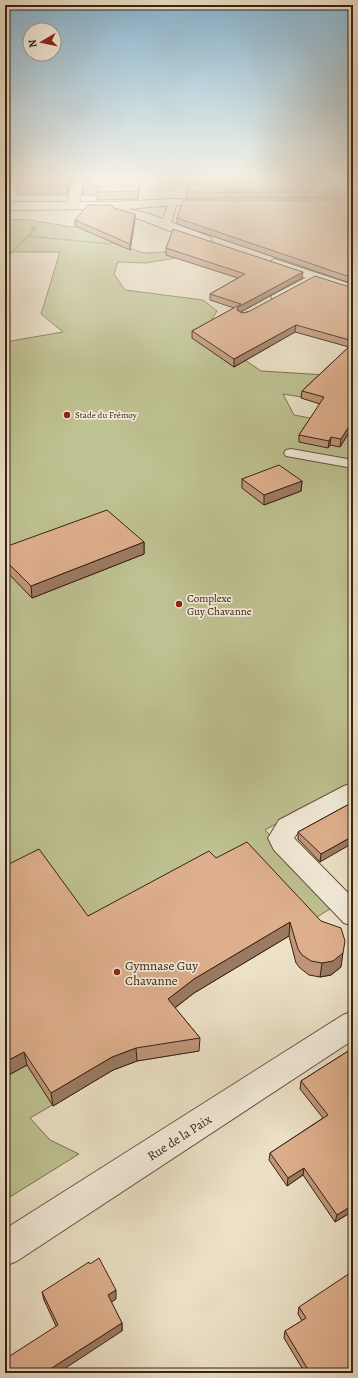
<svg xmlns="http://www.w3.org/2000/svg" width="358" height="1378" viewBox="0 0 358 1378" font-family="Alegreya,serif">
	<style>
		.green { fill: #bec191; stroke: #7c7252 }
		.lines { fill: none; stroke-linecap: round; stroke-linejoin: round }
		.lane-casing { stroke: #665240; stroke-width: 2 }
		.street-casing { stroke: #665240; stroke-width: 2 }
		.path { stroke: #392213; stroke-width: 1.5; stroke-dasharray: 0.5 1; stroke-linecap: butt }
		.lane { fill: #f3ecdb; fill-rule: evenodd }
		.street { fill: #f3ecdb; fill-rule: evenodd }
		.wall { fill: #bf9679; stroke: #392213 }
		.shaded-wall { fill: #9b7a63; stroke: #392213 }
		.building { fill: #deaf8d; stroke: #392213 }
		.poi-dot { fill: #8f2418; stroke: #f3ecdb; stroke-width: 1.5 }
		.labels { text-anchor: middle; stroke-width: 3.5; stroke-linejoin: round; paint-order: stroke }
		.far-poi-label { font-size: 9px; fill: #392213; stroke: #f3ecdb; text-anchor: start }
		.poi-label { font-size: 11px; fill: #392213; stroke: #f3ecdb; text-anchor: start }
		.near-poi-label { font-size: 13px; fill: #392213; stroke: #f3ecdb; text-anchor: start }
		.near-street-label { font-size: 13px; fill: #392213; stroke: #f3ecdb }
	</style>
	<rect width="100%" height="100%" fill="#ece1c7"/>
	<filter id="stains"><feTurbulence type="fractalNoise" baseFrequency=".005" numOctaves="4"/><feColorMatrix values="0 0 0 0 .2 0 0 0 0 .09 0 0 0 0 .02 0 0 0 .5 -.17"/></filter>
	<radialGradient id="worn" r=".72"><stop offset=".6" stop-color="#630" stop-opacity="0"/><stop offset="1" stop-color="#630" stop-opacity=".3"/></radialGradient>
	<path class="green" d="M5,219l25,1 41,7 36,-2 19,22 18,6 21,-1 10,6 -29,5 -28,-1 -4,12 11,16 78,10 14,11 -13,21 57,39 65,4 -25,22 -18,-3 11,21 59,11v355l-88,49 73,74 -144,89 -26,20 31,38 -62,10 -24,9 -83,48 20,22 29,14 -74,46v-858l58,-10 -22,-18 19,-62h-55z"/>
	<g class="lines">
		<defs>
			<path id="lane" d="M173,199l4,3 -7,24 -5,3 -3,-1 -2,-2 9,-24z
				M315,273l5,3 -1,2 -39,20h-8l-1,-2z
				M291,449l62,11v8l-67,-12 -2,-3 2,-3z"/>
			<path id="street" d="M73,178h11l-5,24h34l60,-3 43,1 2,2 -6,3h-39l-46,4 20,4 63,24 2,3 -2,3h-8l-63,-24 -24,-7 -2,-3 -108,1v-8h62z
				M274,259l79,26v8l-84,-27 -1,-3z
				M353,783v20l-56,31 -3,4 59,60v28l-9,-3 -70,-73 -6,-12 11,-18 65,-34z
				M353,1011v29l-336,221 -12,5v-37l338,-214z"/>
		</defs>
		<use href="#lane" class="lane-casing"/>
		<use href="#street" class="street-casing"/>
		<path class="path" d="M31,228h5l-8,8 82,8 6,-2
			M5,259l23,-23"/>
		<use href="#lane" class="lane"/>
		<use href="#street" class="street"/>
	</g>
	<path class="wall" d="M8,178h64l-5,17h-50v-8l1,-3 -9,-1z
		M141,178l-3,21 -41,1v-5h-15v-8z
		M353,178v20h-167v-6z
		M353,200v84l-176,-60v-6z
		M114,208l21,11 -5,31 -55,-24v-6z
		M166,248l136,30 -61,34 1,1 111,-25v138l-13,21 -10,-2 -2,3 -29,-6v-7l21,-31 -19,-6 1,-7 47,-44 -54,-15 -61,35 -42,-29v-7l42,-23 -24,-8v-6l28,-16 -72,-23z
		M242,479l60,2 -1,10 -37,14 -22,-17z
		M144,542v12l-112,44 -27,-28v-23z
		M353,802l-33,60 -22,-23v-7z
		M216,858l125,109 -10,8 -11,2 -11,-2 -9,-7 -4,-5 -7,-27 -95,57 -19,15 25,30 -1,13 -62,10 -24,9 -60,36 -26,-41 -22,12 83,-161z
		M353,1048v163l-18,11 -32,-47 -16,11 -18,-26 1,-7 53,-35 -23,-29 1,-8z
		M42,1292l74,7 -5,3 11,21v8l-66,-5 -12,-26z
		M299,1307l54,66h-48l-21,-35 1,-7 17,-10 -4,-7z"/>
	<path class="shaded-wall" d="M69,178h3l-5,17v-8z
		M140,178h1l-3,21v-8z
		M135,214v5l-5,31v-6z
		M303,272l-1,6 -65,36 1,-7z
		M296,325l-1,7 -61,35v-8z
		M353,420v6l-13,21 1,-8z
		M331,437l-1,8 -2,3 1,-7z
		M302,481l-1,10 -37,14v-10z
		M144,542v12l-112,44 -1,-12z
		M353,836v7l-33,19 1,-8z
		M290,922l-1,14 -95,57 -26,20v-14l26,-20z
		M343,953l-2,14 -10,8 -11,2 2,-14z
		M136,1048l1,13 -24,9 -60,36 -2,-13 61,-36z
		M24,1052l3,13 -22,12v-15z
		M304,1168l-1,7 -16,11 1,-8z
		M353,1205v6l-18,11 2,-7z
		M116,1290v9l-7,5 -1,-9z
		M122,1323v8l-64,42h-14z"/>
	<path class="building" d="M20,178h49l-2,9h-50z
		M84,178h56l-2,13 -41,1 4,-5h-19z
		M191,178h162v14h-167z
		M183,200h170v78l-176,-60z
		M88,205h24l2,3 21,6 -5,30 -55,-24z
		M173,229l130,43 -65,35 -1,3 5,3 6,-1 67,-36 38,12v53l-57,-16 -62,34 -42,-28 49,-27 -31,-10 35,-20 -79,-26z
		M353,343v77l-12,19 -10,-2 -2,4 -30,-6 25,-38 -22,-6z
		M279,465l23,16 -38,14 -22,-16z
		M107,510l37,32 -113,44 -26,-26v-13z
		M353,802v34l-32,18 -23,-22z
		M247,842l74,79 20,7 4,13 -2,12 -10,8 -11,2 -11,-2 -9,-6 -4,-6 -8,-27 -96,57 -26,20 32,39 -64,10 -24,9 -61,36 -27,-41 -19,10v-196l34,-17 49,67 121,-65 7,7z
		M353,1048v157l-16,10 -33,-47 -16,10 -18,-25 58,-38 -27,-34z
		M99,1258l17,32 -8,5 14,28 -78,50h-39v-14l53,-34 -16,-33 47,-30 1,2z
		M353,1271v102h-43l-25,-42 21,-13 -7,-11z"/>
	<linearGradient id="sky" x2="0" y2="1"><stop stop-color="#88b8d5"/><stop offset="0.48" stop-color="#f6f2e6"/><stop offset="1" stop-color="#f6f2e6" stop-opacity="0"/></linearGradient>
	<rect width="358" height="371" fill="url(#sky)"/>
	<g class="poi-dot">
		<circle cx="67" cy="415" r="4"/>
		<circle cx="179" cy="604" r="4"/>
		<circle cx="117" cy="972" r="4"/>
	</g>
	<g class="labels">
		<g class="far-poi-label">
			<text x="75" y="418">Stade du Frémoy</text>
		</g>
		<g class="poi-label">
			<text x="187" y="602">Complexe<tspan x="187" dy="13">Guy Chavanne</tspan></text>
		</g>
		<g class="near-poi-label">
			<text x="125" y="970">Gymnase Guy<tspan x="125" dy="15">Chavanne</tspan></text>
		</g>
		<g class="near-street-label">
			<text transform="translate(179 1137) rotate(-33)" y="5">Rue de la Paix</text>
		</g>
	</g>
	<rect width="358" height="1378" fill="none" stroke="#ece1c7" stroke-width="20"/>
	<rect x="6" y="6" width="346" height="1366" fill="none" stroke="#392213" stroke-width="2"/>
	<rect x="10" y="10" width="338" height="1358" fill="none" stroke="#392213"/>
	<g transform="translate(42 42) rotate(261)"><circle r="19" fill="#f3ecdb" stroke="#a99b8b"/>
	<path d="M0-3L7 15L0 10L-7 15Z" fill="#8f2418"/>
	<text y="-6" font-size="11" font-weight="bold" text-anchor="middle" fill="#392213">N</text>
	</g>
	<rect width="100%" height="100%" filter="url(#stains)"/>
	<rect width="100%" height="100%" fill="url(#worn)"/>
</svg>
